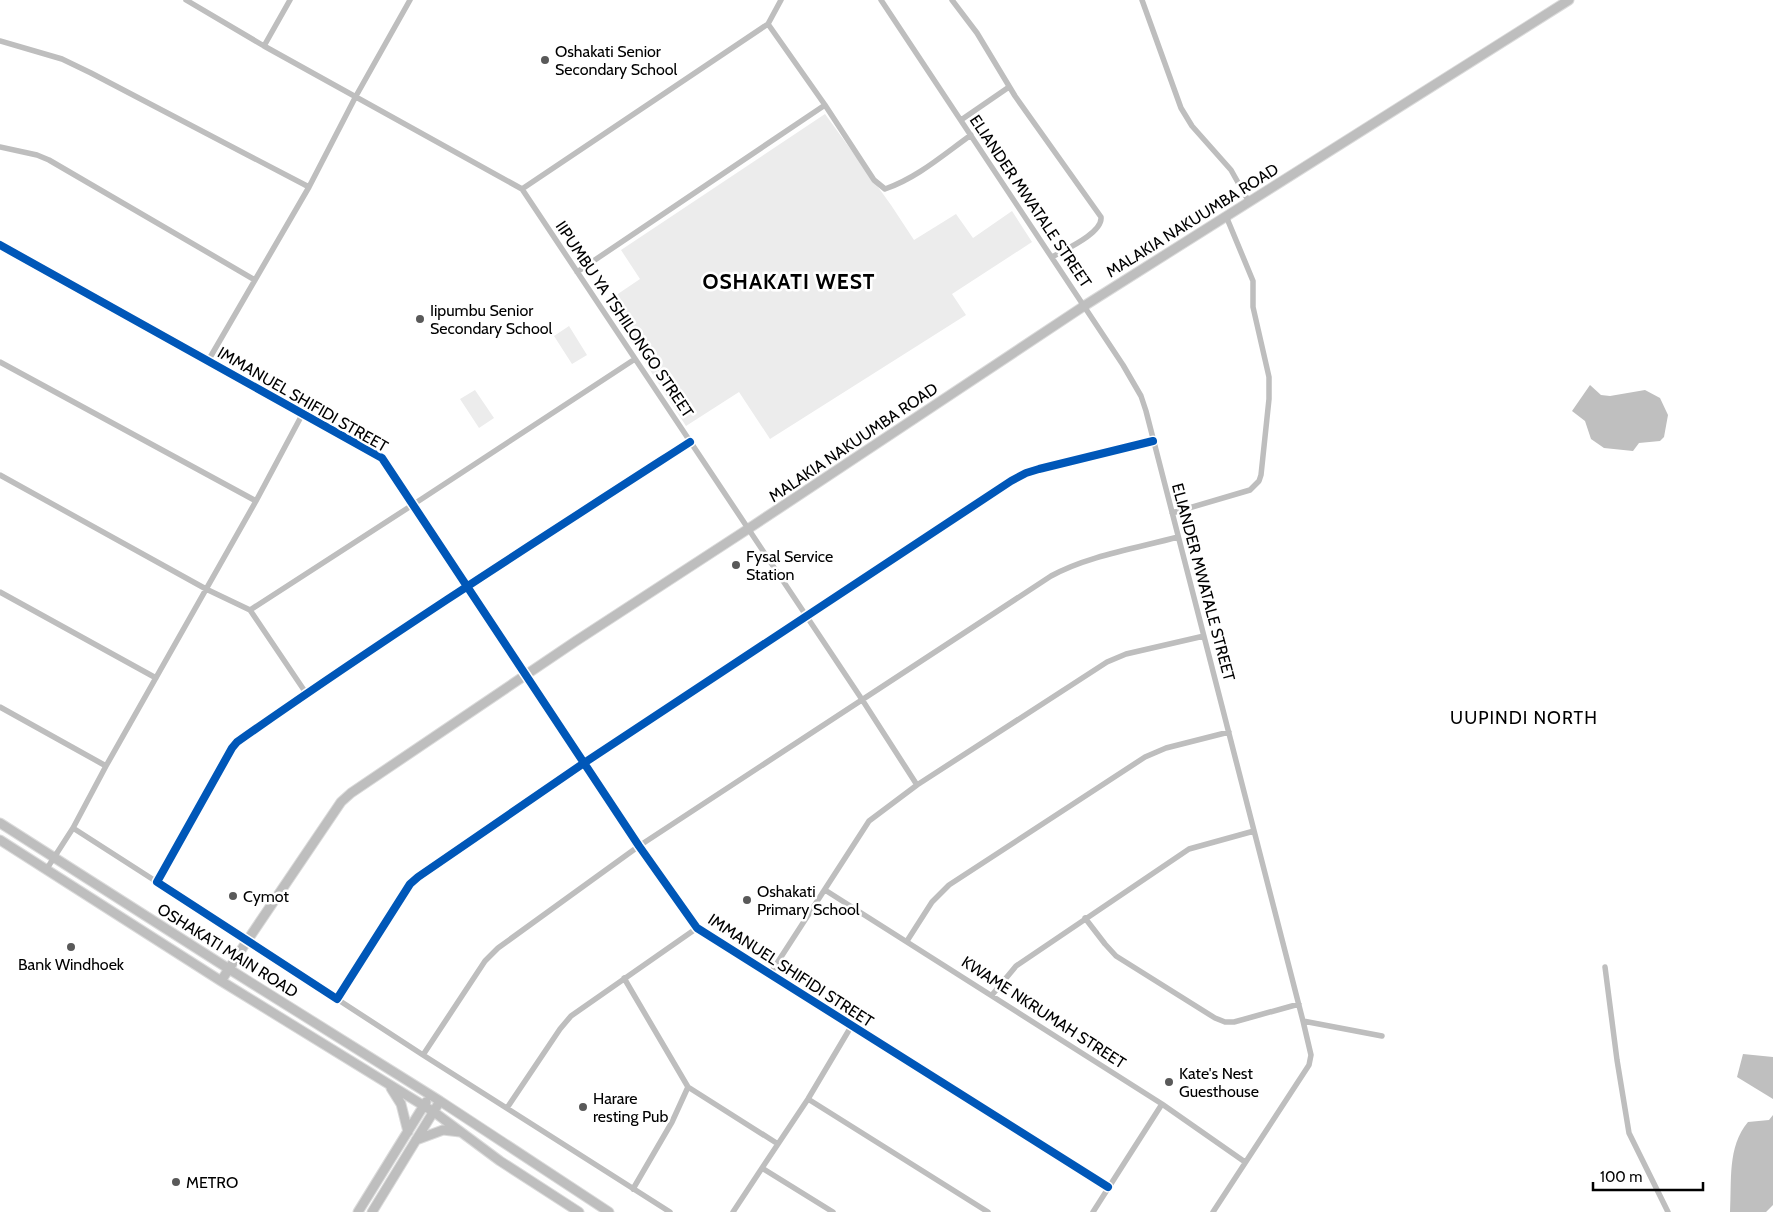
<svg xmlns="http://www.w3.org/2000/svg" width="1773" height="1212" viewBox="0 0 1773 1212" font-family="Cabin,sans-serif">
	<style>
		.green { fill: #ececec }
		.water { fill: #bfbfbf }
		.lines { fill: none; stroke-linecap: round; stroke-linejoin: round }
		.primary-casing { stroke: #dbdbdb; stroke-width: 11 }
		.street { stroke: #bebebe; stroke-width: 5.5 }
		.primary { stroke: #bebebe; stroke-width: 9 }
		.cycleway-casing { stroke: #fff; stroke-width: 11 }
		.cycleway { stroke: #0057b8; stroke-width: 8 }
		.poi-dot { fill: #595959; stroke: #fff; stroke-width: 2 }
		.labels { text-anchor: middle; stroke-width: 5; stroke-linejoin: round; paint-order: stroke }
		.poi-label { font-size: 16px; fill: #000; stroke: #fff; text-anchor: start }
		.street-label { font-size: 16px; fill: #000; stroke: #fff }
		.neighbourhood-label { font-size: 18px; letter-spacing: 1px; fill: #000; stroke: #fff }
		.district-label { font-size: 21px; font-weight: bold; letter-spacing: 1px; fill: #000; stroke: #fff }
	</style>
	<rect width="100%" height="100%" fill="#fff"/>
	<path class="green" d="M825,114l66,91 23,35 42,-26 17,24 39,-27 20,31 -80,52 14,21 -196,124 -31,-47 -53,34 -80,-124 34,-23 -19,-29z
		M569,326l18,29 -15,9 -18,-28z
		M475,390l19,28 -15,10 -19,-29z"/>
	<path class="water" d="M1590,385l11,10 9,1 35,-6 15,8 8,17 -4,22 -4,4 -21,2 -6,8 -29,-3 -13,-9 -6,-18 -13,-10z
		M1743,1054l30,3v42l-36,-22z
		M1773,1115v90l-7,7h-36c2,-31 -3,-65 18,-90l21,-2z"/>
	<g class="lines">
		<defs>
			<path id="primary" d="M0,823l229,146 211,132 169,111
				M0,840l221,141 213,131 66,49 79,51
				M221,981l26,-40 94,-139 10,-9 225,-152 172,-112 336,-223 485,-306
				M391,1088l10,16 7,28
				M416,1140l27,-10 17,2
				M358,1212l68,-110
				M372,1212l68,-111"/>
		</defs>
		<use href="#primary" class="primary-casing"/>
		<path class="street" d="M186,0l78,46 258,143 341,512 54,84
			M881,0l242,365 18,31 5,15 157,610 8,34 -2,10 -96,147
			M952,0l25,33 38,63 86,121c2,16 -37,33 -49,40
			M1142,0l39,108 11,18 39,44 18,32
			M0,41l62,18 29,14 218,114
			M264,46l26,-46
			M825,105l49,75 11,9c32,-11 58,-34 86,-54
			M961,120l48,-33
			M0,147l37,8 12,5 206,120
			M522,189l246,-165 13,-24
			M0,245l382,213 257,388 58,82 411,259
			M577,272l248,-167 -57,-81
			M208,361l101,-174 47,-91 54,-96
			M0,362l256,139
			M690,442c-152,98 -305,196 -453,300l-5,6 -75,134 180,117 73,-115 8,-7 166,-114 427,-282 15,-8 13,-4 114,-28
			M0,475l206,114 44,21 164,-106 221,-145
			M1172,513l78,-23 9,-9 2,-6 8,-76v-22l-16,-70v-26l-27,-65
			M0,592l156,86
			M250,610l56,83
			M0,707l106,59
			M73,828l84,54
			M46,870l27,-42 33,-62 150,-265 47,-88
			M825,890l337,214 83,58
			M1085,918l20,26 11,12 99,62 10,4h9l65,-18
			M907,941l25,-39 17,-17 196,-128 21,-9 63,-16
			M1605,967l12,93 12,73 39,79
			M770,974l99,-153 48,-36 190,-123 19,-8 78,-18
			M624,978l64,109 -16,35 -39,67
			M992,995l24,-29 173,-117 65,-18
			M337,999l86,56 247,157
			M1303,1021l79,15
			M423,1055l62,-94 13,-13 141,-102 412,-270c36,-20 86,-28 127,-39
			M688,1087l90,57
			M808,1099l180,113
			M507,1108l53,-79 11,-13 126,-88
			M733,1212l29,-44
			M833,1212l-71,-44 46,-69 44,-74
			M1093,1212l69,-108"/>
		<use href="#primary" class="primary"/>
		<defs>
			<path id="cycleway" d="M0,245l382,213 257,388 58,82 411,259
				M690,442c-152,98 -305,196 -453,300l-5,6 -75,134 180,117 73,-115 8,-7 166,-114 427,-282 15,-8 13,-4 114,-28"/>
		</defs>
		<use href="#cycleway" class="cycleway-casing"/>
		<use href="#cycleway" class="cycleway"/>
	</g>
	<g class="poi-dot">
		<circle cx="545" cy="60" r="5"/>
		<circle cx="420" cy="319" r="5"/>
		<circle cx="736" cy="565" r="5"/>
		<circle cx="233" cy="896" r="5"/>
		<circle cx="747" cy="900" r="5"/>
		<circle cx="71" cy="947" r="5"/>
		<circle cx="1169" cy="1082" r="5"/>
		<circle cx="583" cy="1107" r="5"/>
		<circle cx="176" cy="1182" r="5"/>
	</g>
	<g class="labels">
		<g class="poi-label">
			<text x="555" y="57">Oshakati Senior<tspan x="555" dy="18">Secondary School</tspan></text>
			<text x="430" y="316">Iipumbu Senior<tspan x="430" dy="18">Secondary School</tspan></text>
			<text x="746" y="562">Fysal Service<tspan x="746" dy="18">Station</tspan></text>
			<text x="757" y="897">Oshakati<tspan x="757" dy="18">Primary School</tspan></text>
			<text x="243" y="902">Cymot</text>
			<text x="71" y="970" text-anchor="middle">Bank Windhoek</text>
			<text x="1179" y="1079">Kate's Nest<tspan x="1179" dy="18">Guesthouse</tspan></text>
			<text x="593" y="1104">Harare<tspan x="593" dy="18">resting Pub</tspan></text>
			<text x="186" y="1188">METRO</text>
		</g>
		<g class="street-label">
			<text transform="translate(1031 201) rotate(56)" y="6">ELIANDER MWATALE STREET</text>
			<text transform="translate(1192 220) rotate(-32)" y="6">MALAKIA NAKUUMBA ROAD</text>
			<text transform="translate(625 319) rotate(56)" y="6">IIPUMBU YA TSHILONGO STREET</text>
			<text transform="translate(303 399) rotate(30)" y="6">IMMANUEL SHIFIDI STREET</text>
			<text transform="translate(853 442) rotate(-34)" y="6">MALAKIA NAKUUMBA ROAD</text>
			<text transform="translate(1204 582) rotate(75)" y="6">ELIANDER MWATALE STREET</text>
			<text transform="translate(228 950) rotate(32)" y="6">OSHAKATI MAIN ROAD</text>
			<text transform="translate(791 970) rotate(33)" y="6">IMMANUEL SHIFIDI STREET</text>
			<text transform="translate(1044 1012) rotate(33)" y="6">KWAME NKRUMAH STREET</text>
		</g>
		<g class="neighbourhood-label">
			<text x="1524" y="724">UUPINDI NORTH</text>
		</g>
		<g class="district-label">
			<text x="789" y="289">OSHAKATI WEST</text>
		</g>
	</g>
	<path d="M1593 1182v8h110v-8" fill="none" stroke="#000000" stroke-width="2.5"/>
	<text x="1600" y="1182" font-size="15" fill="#000000" stroke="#ffffff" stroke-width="4" paint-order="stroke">100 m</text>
</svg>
